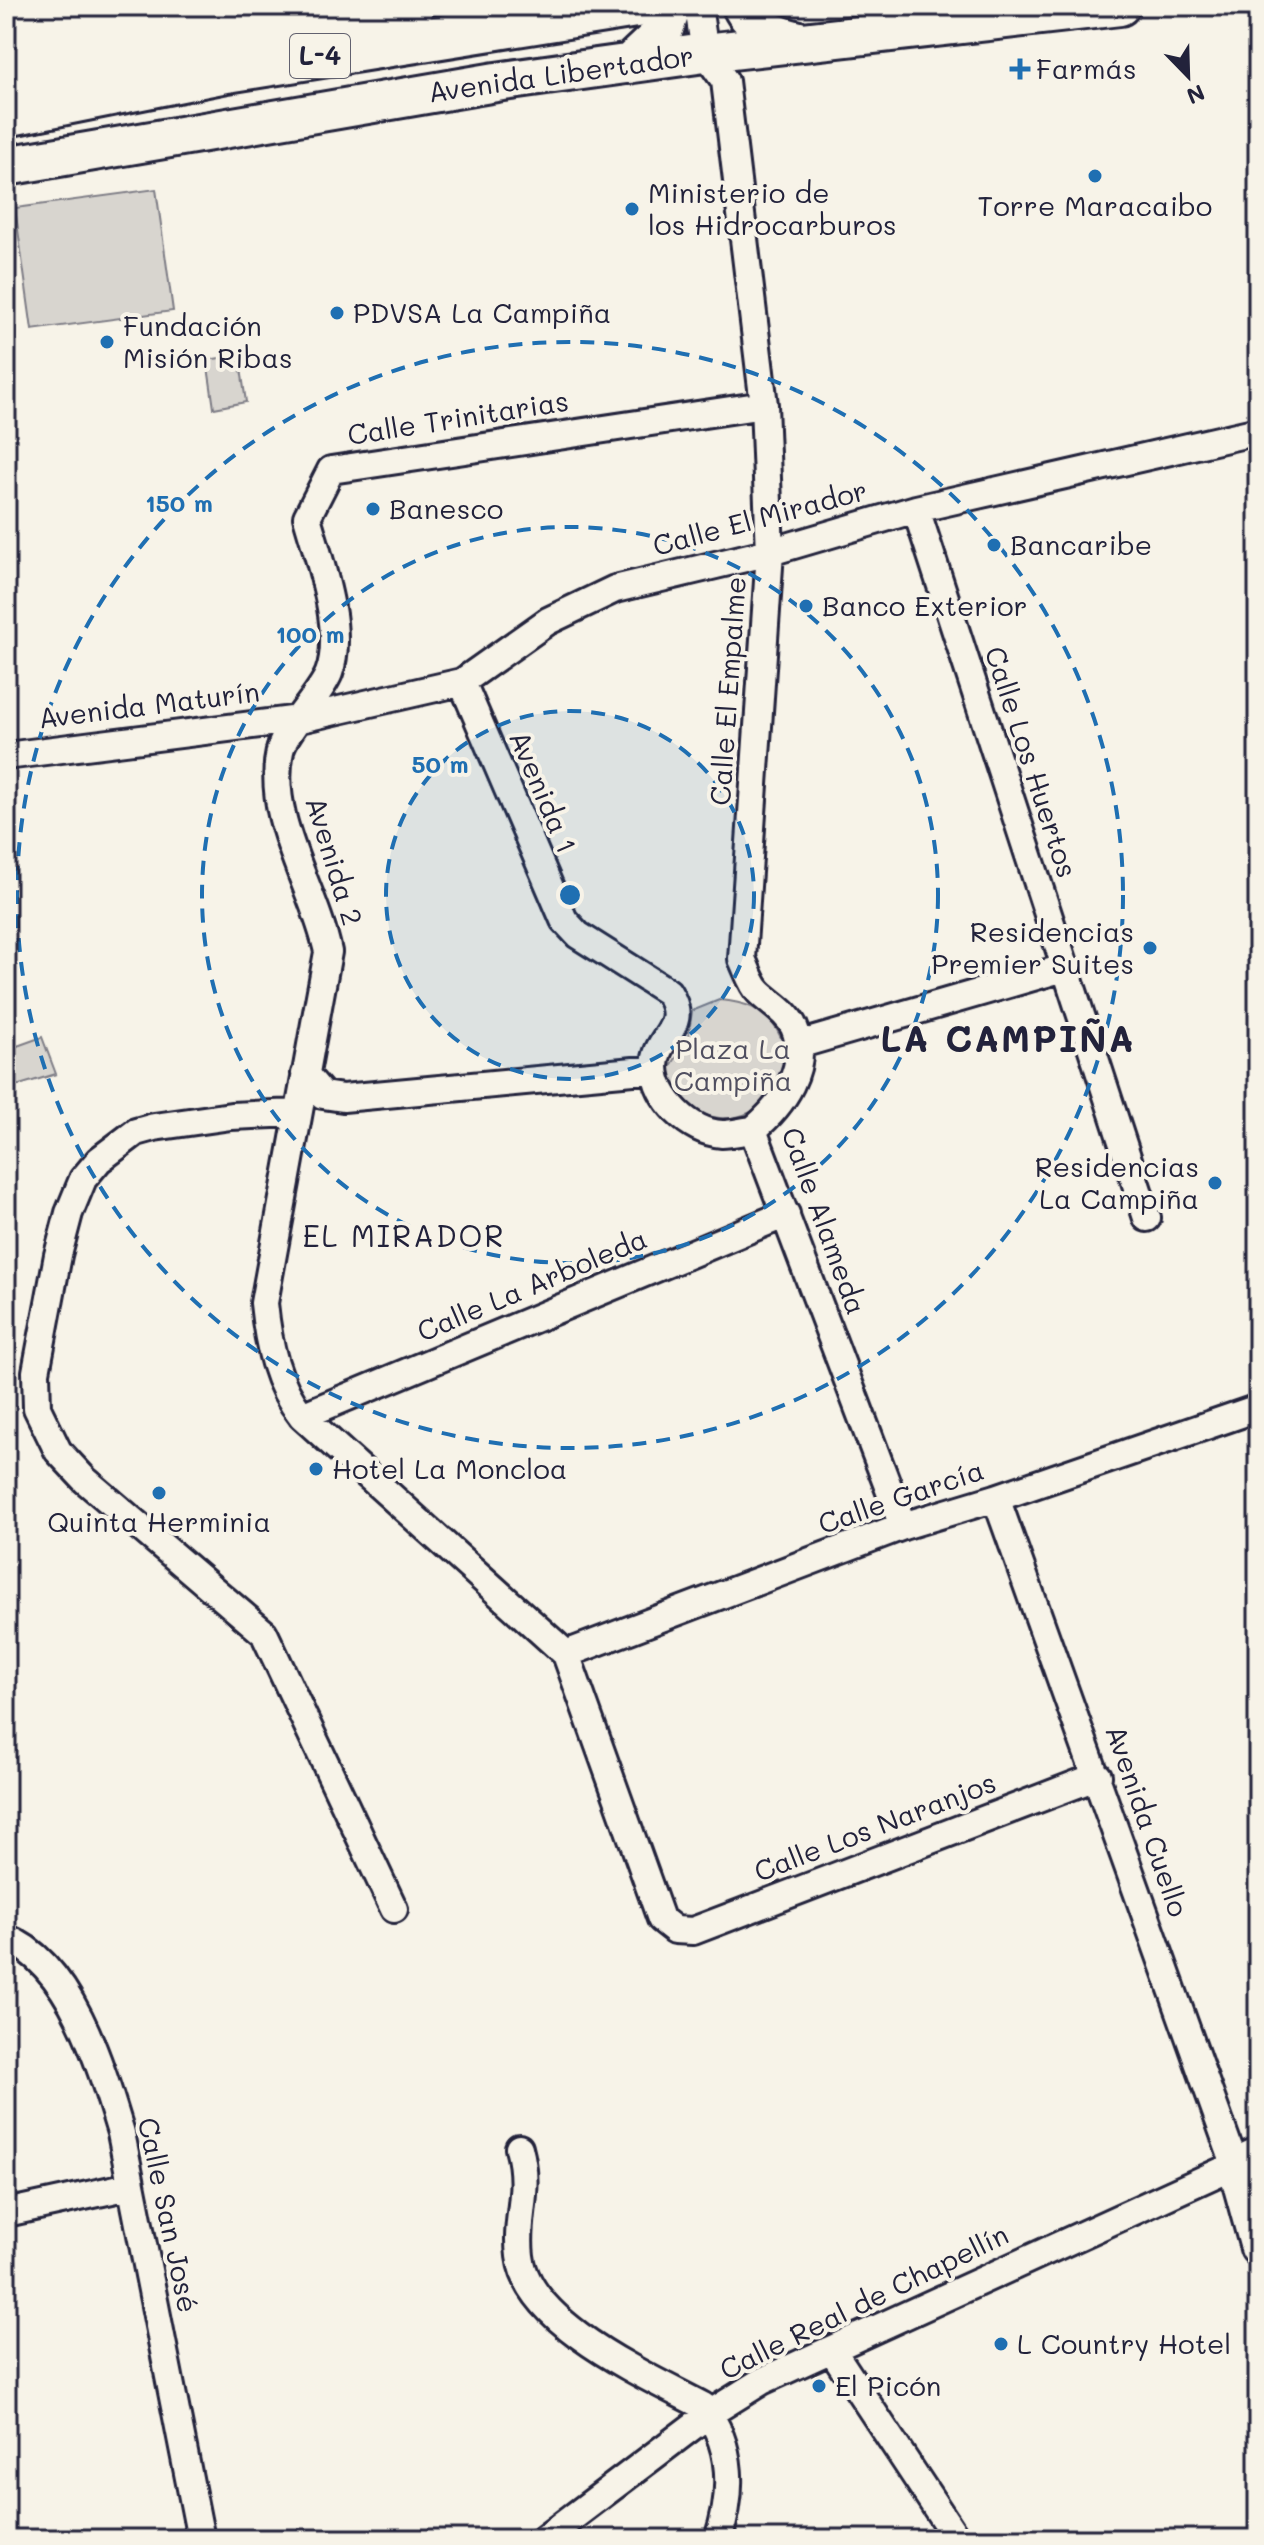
<svg xmlns="http://www.w3.org/2000/svg" width="1264" height="2545" viewBox="0 0 1264 2545" font-family="Mali,sans-serif">
	<style>
		.green { fill: #d8d5cf; stroke: #7d7c85; stroke-width: 2 }
		.lines { fill: none; stroke-linecap: round; stroke-linejoin: round }
		.minor-casing { stroke: #22223b; stroke-width: 32 }
		.tertiary-casing { stroke: #22223b; stroke-width: 40 }
		.secondary-casing { stroke: #22223b; stroke-width: 44 }
		.primary-casing { stroke: #22223b; stroke-width: 48 }
		.minor { stroke: #f7f3e8; stroke-width: 26 }
		.tertiary { stroke: #f7f3e8; stroke-width: 34 }
		.secondary { stroke: #f7f3e8; stroke-width: 38 }
		.primary { stroke: #f7f3e8; stroke-width: 42 }
		.ring { fill: none; stroke: #1f6fb2; stroke-width: 4; stroke-dasharray: 14 10 }
		.poi-dot { fill: #1f6fb2; stroke: #f7f3e8; stroke-width: 3 }
		.labels { text-anchor: middle; stroke-width: 8; stroke-linejoin: round; paint-order: stroke }
		.shield { fill: #f7f3e8; stroke: #62616f; stroke-width: 2 }
		.shield-label { font-size: 26px; font-weight: bold; fill: #22223b }
		.poi-label { font-size: 28px; fill: #22223b; stroke: #f7f3e8; text-anchor: start }
		.street-label { font-size: 28px; fill: #22223b; stroke: #f7f3e8 }
		.park-label { font-size: 28px; fill: #504f60; stroke: #f7f3e8 }
		.neighbourhood-label { font-size: 30px; letter-spacing: 2px; fill: #22223b; stroke: #f7f3e8 }
		.district-label { font-size: 36px; font-weight: bold; letter-spacing: 2px; fill: #22223b; stroke: #f7f3e8 }
		.centre { fill: #1f6fb2; stroke: #f7f3e8; stroke-width: 4 }
		.ring-label { font-size: 24px; text-anchor: middle; font-weight: bold; fill: #1f6fb2; stroke: #f7f3e8; stroke-width: 8; stroke-linejoin: round; paint-order: stroke }
	</style>
	<rect width="100%" height="100%" fill="#f7f3e8"/>
	<filter id="ink" filterUnits="userSpaceOnUse"><feTurbulence type="fractalNoise" baseFrequency=".0125" numOctaves="2"/><feDisplacementMap in="SourceGraphic" scale="16" xChannelSelector="R" yChannelSelector="G"/><feConvolveMatrix kernelMatrix="1 2 1 2 8 2 1 2 1" color-interpolation-filters="sRGB"/></filter>
	<g filter="url(#ink)">
		<path class="green" d="M156,189l17,122 -141,19 -17,-122z
			M239,355l7,47 -32,6 -7,-48z
			M719,1000c25,2 45,8 58,30 41,70 -75,135 -110,42l21,-33 4,-28z
			M42,1037l14,37 -50,15v-39z"/>
		<g class="lines">
			<defs>
				<path id="minor" d="M698,6l7,47 20,28 39,324 6,147 -28,407c5,10 9,25 17,33 12,12 27,19 35,35 17,40 -12,79 -41,103l150,396
					M764,405l-433,65 -24,47c12,43 38,113 22,156 -9,23 -45,57 -49,78 -15,67 35,137 48,201l-64,351c4,40 12,81 38,113l264,238 95,265 14,11 18,1 405,-155
					M916,509l231,709
					M462,682l102,238 14,15 90,57c23,36 -13,43 -13,75 1,32 35,65 67,67 10,0 21,-3 31,-4
					M6,756l294,-37 162,-37 86,-61 67,-32 155,-37 146,-43 342,-78
					M798,1045l266,-77
					M305,1074l18,21 20,3 312,-29
					M296,1113l-65,3 -77,11 -18,5 -37,28 -16,19 -14,34 -11,42 -22,117 1,36 21,43 27,29 179,153 130,276
					M302,1416l484,-202
					M566,1654l337,-128 93,-28 262,-90
					M6,1938c66,26 96,132 115,195l80,406
					M519,2148c12,44 -4,69 1,108 8,69 129,121 183,150 31,40 30,88 15,133
					M6,2213l124,-27
					M832,2350l125,189
					M544,2539l165,-125 53,-33 473,-216 -239,-667"/>
				<path id="tertiary" d="M1258,2155l-23,10 23,83"/>
				<path id="secondary" d="M742,6c9,21 36,30 57,35
					M6,23l67,-17
					M629,64l34,-32 9,-26
					M6,166l490,-84 209,-29 415,-47"/>
				<path id="primary" d="M6,43l216,-37
					M6,75l209,-40 198,-29
					M6,115l221,-44 409,-65"/>
			</defs>
			<use href="#minor" class="minor-casing"/>
			<use href="#tertiary" class="tertiary-casing"/>
			<use href="#secondary" class="secondary-casing"/>
			<use href="#primary" class="primary-casing"/>
			<use href="#minor" class="minor"/>
			<use href="#tertiary" class="tertiary"/>
			<use href="#secondary" class="secondary"/>
			<use href="#primary" class="primary"/>
		</g>
	</g>
	<circle cx="570" cy="895" r="184" fill="#1f6fb2" fill-opacity=".12"/>
	<g class="ring">
		<circle cx="570" cy="895" r="184"/>
		<circle cx="570" cy="895" r="368"/>
		<circle cx="570" cy="895" r="553"/>
	</g>
	<g class="poi-dot">
		<path d="M1016 57h8v8h8v8h-8v8h-8v-8h-8v-8h8z"/>
		<circle cx="1095" cy="176" r="8"/>
		<circle cx="632" cy="209" r="8"/>
		<circle cx="337" cy="313" r="8"/>
		<circle cx="107" cy="342" r="8"/>
		<circle cx="373" cy="509" r="8"/>
		<circle cx="994" cy="545" r="8"/>
		<circle cx="806" cy="606" r="8"/>
		<circle cx="1150" cy="948" r="8"/>
		<circle cx="1215" cy="1183" r="8"/>
		<circle cx="316" cy="1469" r="8"/>
		<circle cx="159" cy="1493" r="8"/>
		<circle cx="1001" cy="2344" r="8"/>
		<circle cx="819" cy="2386" r="8"/>
	</g>
	<g class="labels">
		<rect class="shield" x="290" y="34" width="60" height="44" rx="6"/>
		<g class="shield-label">
			<text x="320" y="65">L-4</text>
		</g>
		<g class="poi-label">
			<text x="1036" y="79">Farmás</text>
			<text x="648" y="203">Ministerio de<tspan x="648" dy="32">los Hidrocarburos</tspan></text>
			<text x="1095" y="216" text-anchor="middle">Torre Maracaibo</text>
			<text x="353" y="323">PDVSA La Campiña</text>
			<text x="123" y="336">Fundación<tspan x="123" dy="32">Misión Ribas</tspan></text>
			<text x="389" y="519">Banesco</text>
			<text x="1010" y="555">Bancaribe</text>
			<text x="822" y="616">Banco Exterior</text>
			<text x="1134" y="942" text-anchor="end">Residencias<tspan x="1134" dy="32">Premier Suites</tspan></text>
			<text x="1199" y="1177" text-anchor="end">Residencias<tspan x="1199" dy="32">La Campiña</tspan></text>
			<text x="332" y="1479">Hotel La Moncloa</text>
			<text x="159" y="1532" text-anchor="middle">Quinta Herminia</text>
			<text x="1017" y="2354">L Country Hotel</text>
			<text x="835" y="2396">El Picón</text>
		</g>
		<g class="street-label">
			<text transform="translate(561 74) rotate(-8)" y="10">Avenida Libertador</text>
			<text transform="translate(458 418) rotate(-9)" y="10">Calle Trinitarias</text>
			<text transform="translate(760 518) rotate(-15)" y="10">Calle El Mirador</text>
			<text transform="translate(728 691) rotate(-86)" y="10">Calle El Empalme</text>
			<text transform="translate(149 705) rotate(-7)" y="10">Avenida Maturín</text>
			<text transform="translate(1031 762) rotate(72)" y="10">Calle Los Huertos</text>
			<text transform="translate(543 792) rotate(67)" y="10">Avenida 1</text>
			<text transform="translate(334 861) rotate(73)" y="10">Avenida 2</text>
			<text transform="translate(824 1221) rotate(70)" y="10">Calle Alameda</text>
			<text transform="translate(532 1285) rotate(-23)" y="10">Calle La Arboleda</text>
			<text transform="translate(901 1497) rotate(-19)" y="10">Calle García</text>
			<text transform="translate(1147 1821) rotate(71)" y="10">Avenida Cuello</text>
			<text transform="translate(875 1827) rotate(-21)" y="10">Calle Los Naranjos</text>
			<text transform="translate(168 2215) rotate(78)" y="10">Calle San José</text>
			<text transform="translate(864 2302) rotate(-26)" y="10">Calle Real de Chapellín</text>
		</g>
		<g class="park-label">
			<text x="733" y="1059">Plaza La<tspan x="733" dy="32">Campiña</tspan></text>
		</g>
		<g class="neighbourhood-label">
			<text x="404" y="1247">EL MIRADOR</text>
		</g>
		<g class="district-label">
			<text x="1008" y="1052">LA CAMPIÑA</text>
		</g>
	</g>
	<circle cx="570" cy="895" r="12" class="centre"/>
	<g class="ring-label">
		<text x="179" y="512">150 m</text>
		<text x="310" y="643">100 m</text>
		<text x="440" y="773">50 m</text>
	</g>
	<rect width="1264" height="2545" fill="none" stroke="#f7f3e8" stroke-width="32"/>
	<rect x="16" y="16" width="1232" height="2513" fill="none" stroke="#22223b" stroke-width="3" filter="url(#ink)"/>
	<g transform="translate(1188 76) rotate(157)" stroke="#f7f3e8" stroke-width="6" paint-order="stroke">
	<path d="M0-6L14 30L0 20L-14 30Z" fill="#22223b"/>
	<text y="-12" font-size="22" font-weight="bold" text-anchor="middle" fill="#22223b">N</text>
	</g>
</svg>
